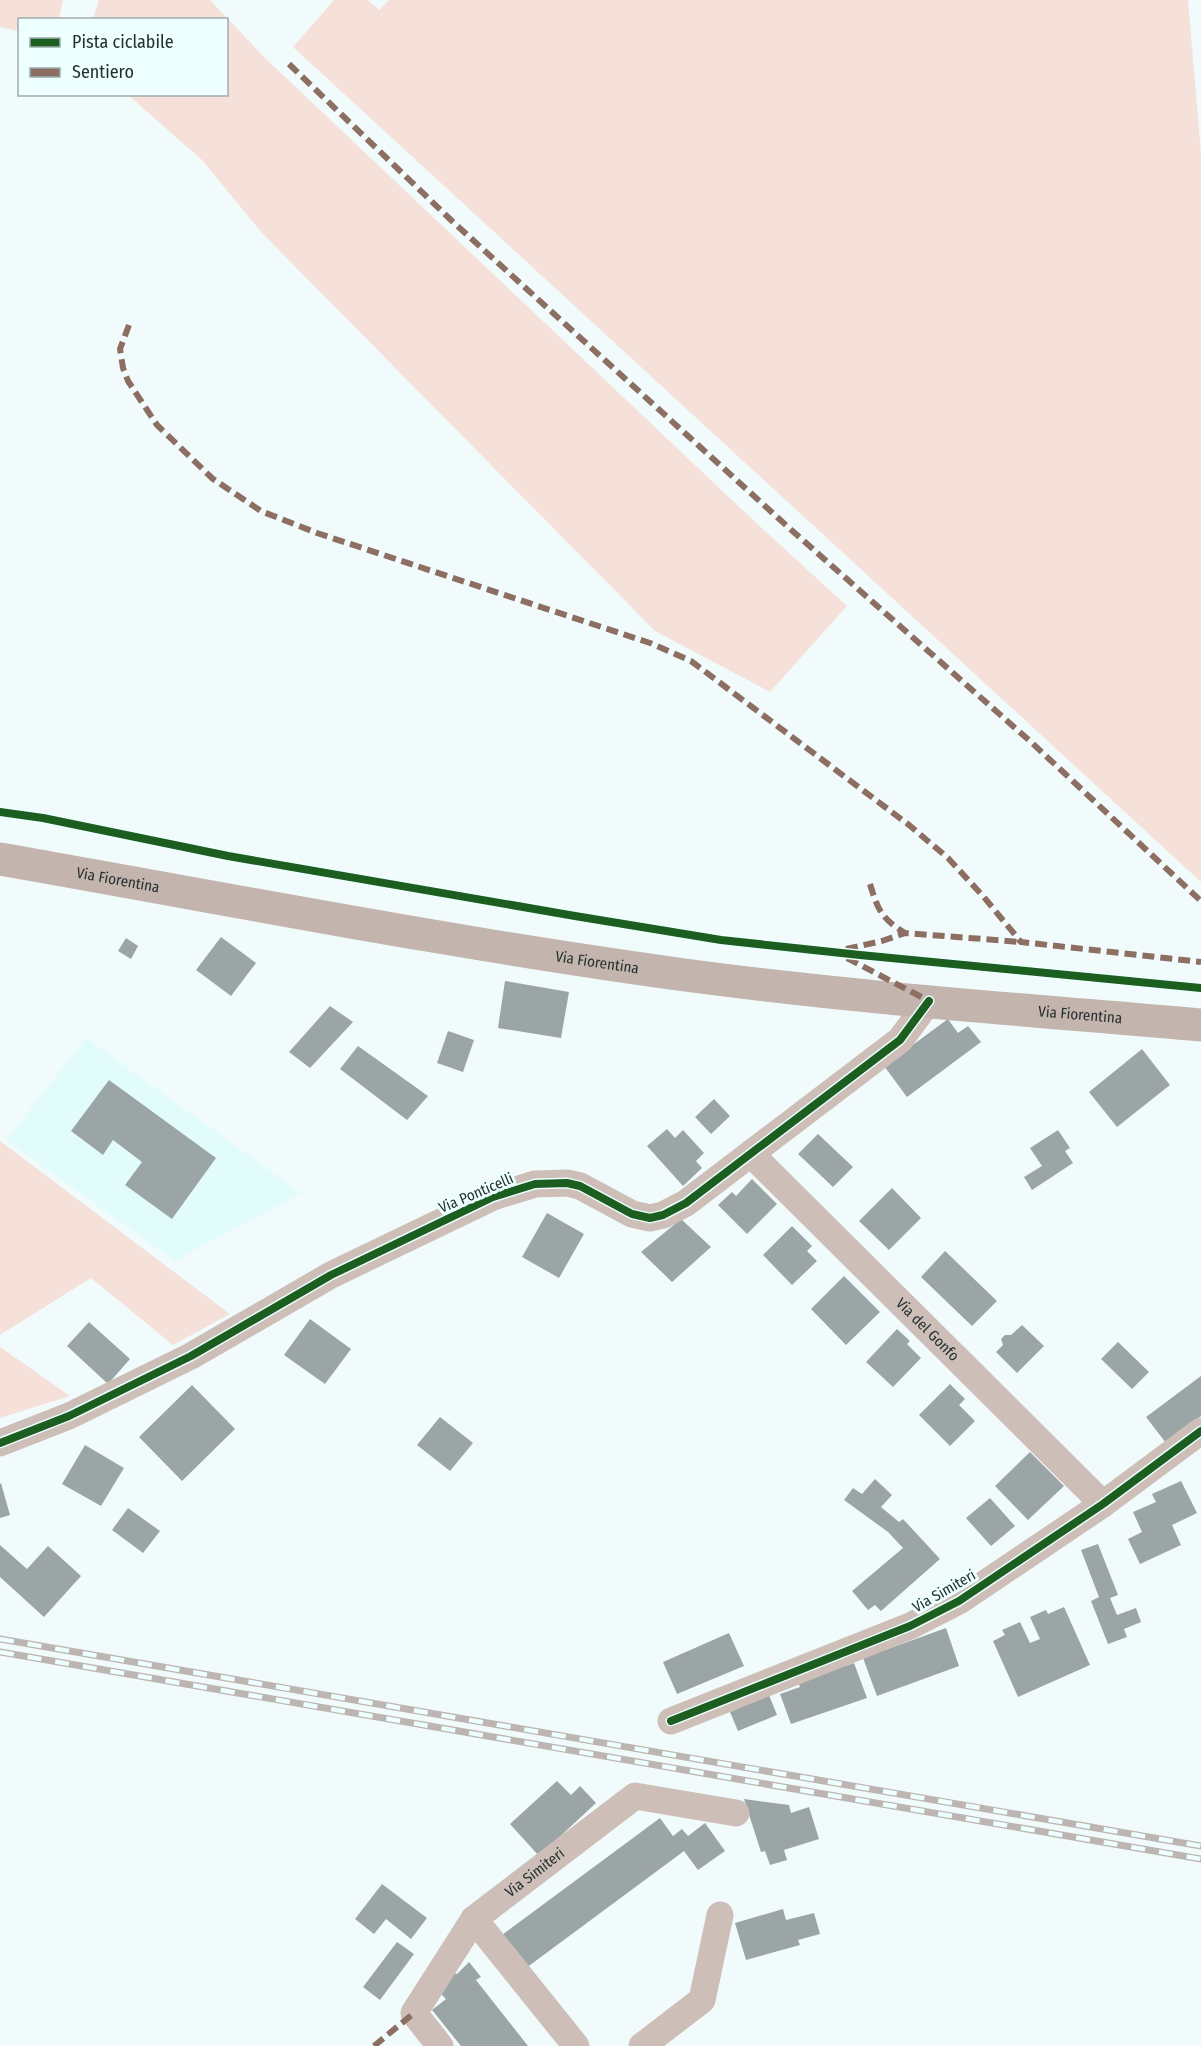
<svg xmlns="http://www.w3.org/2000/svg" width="1201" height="2046" viewBox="0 0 1201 2046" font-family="'Fira Sans Condensed',sans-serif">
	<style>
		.built { fill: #e2fcfc }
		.green { fill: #f5e1d9 }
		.building { fill: #9ca5a6 }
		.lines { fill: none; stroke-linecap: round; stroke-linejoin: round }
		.minor { stroke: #cdbeb8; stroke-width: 27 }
		.major { stroke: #c3b4ad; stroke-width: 33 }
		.rail-casing { stroke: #bcb5b2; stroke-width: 7 }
		.rail { stroke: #edffff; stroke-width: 4.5; stroke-dasharray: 14; stroke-linecap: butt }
		.quiet { stroke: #8d6e63; stroke-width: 6; stroke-dasharray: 12 6; stroke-linecap: butt }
		.cycleway-casing { stroke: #edffff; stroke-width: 11 }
		.cycleway { stroke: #1b5e20; stroke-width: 8 }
		.labels { text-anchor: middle; stroke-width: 6; stroke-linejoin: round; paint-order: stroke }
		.street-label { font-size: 15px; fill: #253131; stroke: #edffff }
	</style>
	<rect width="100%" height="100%" fill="#f1fbfb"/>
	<path class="built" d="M86,1038l215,155 -126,68 -169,-121z"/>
	<path class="green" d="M0,0h63l-4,19 -39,1 -1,11 -19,-4z
		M99,0h111l54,57 488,462 95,87 -77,86 -115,-61 -393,-398 -60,-73 -74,-65 98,-1v-74l-133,-1z
		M334,0h34l11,10 10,-10h799l13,153v729l-908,-835z
		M0,1141l230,173 -57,31 -82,-67 -91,57z
		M0,1347l70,49 -70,22z"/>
	<path class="building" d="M221,937l35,26 -25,33 -35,-26z
		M126,938l12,8 -7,13 -13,-8z
		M505,981l64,11 -8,46 -63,-10z
		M330,1006l23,16 -43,46 -21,-16z
		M948,1019l10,14 10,-7 13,16 -74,55 -23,-31z
		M448,1031l26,9 -11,32 -26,-9z
		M358,1046l70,50 -21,24 -67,-51z
		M1142,1049l28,36 -53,42 -28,-35z
		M109,1080l107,78 -44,61 -47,-34 17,-23 -29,-22 -10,15 -32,-24z
		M714,1099l16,17 -19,18 -16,-17z
		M667,1129l8,9 8,-8 21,23 -8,8 6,7 -19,18 -36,-40z
		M1058,1130l12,18 -5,3 8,12 -41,27 -8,-13 18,-11 -12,-18z
		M818,1134l35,33 -20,20 -35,-33z
		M752,1179l25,25 -30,30 -29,-29 14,-13 4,4z
		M892,1188l29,30 -32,32 -30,-29z
		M547,1213l37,21 -25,44 -37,-21z
		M681,1219l30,28 -39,35 -31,-30z
		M792,1226l20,20 -5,5 10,10 -25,24 -29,-30z
		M945,1251l52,50 -25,25 -51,-49z
		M844,1276l36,36 -34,33 -35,-36z
		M310,1319l41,30 -26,35 -41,-29z
		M89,1322l41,37 -22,25 -41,-38z
		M1022,1325l22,21 -27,27 -21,-21 7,-7 -2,-6 4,-4h6z
		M897,1329l13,12 -3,3 14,14 -28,29 -27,-25z
		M1118,1342l31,30 -17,17 -31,-30z
		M1201,1376v40l-35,27 -20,-26z
		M950,1384l15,15 -6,6 16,16 -25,25 -31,-31z
		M192,1385l43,44 -53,52 -43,-44z
		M440,1417l33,26 -23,28 -33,-26z
		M85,1445l39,23 -23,38 -39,-22z
		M1030,1452l34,34 -36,34 -33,-34z
		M875,1479l17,16 -11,12 18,15 4,-3 37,40 -59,52 -6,-6 -7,5 -16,-19 51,-43 -15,-16 -44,-32 9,-12 9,6z
		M1181,1481l16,32 -25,12 9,20 -41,19 -12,-25 14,-7 -9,-20 23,-10 -4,-8z
		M1,1483l9,32 -10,3v-34z
		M990,1498l25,28 -24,20 -25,-28z
		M128,1508l32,23 -17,22 -31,-23z
		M1098,1544l20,51 -8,3 7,17 19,-7 5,14 -17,7 3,8 -19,7 -17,-43 8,-4 -18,-47z
		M0,1545l27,24 21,-23 33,30 -37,41 -44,-40z
		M1064,1607l26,58 -72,32 -25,-56 12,-6 -3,-5 18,-8 10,21 10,-4 -10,-22 16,-7 2,4z
		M946,1628l13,38 -82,30 -14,-38z
		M729,1633l15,33 -67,28 -14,-32z
		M854,1663l13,35 -76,26 -11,-30 20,-7 -2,-5z
		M769,1695l8,20 -39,16 -8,-19z
		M557,1781l14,14 9,-9 16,17 -57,53 -29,-32z
		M744,1799l45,6 2,8 18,-6 10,32 -35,11 3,10 -17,5 -5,-14 -4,1z
		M660,1818l13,18 9,-7 6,7 17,-13 20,28 -27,19 -14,-19 -162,120 -24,-33z
		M382,1884l45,34 -16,21 -25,-20 -12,15 -19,-15z
		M783,1909l3,11 28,-7 6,21 -22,6 2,5 -54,15 -11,-37z
		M397,1942l17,12 -34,46 -17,-13z
		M469,1962l12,15 -5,3 52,66h-67l-29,-36 14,-11 -5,-5 13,-21 3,1z"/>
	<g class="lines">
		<g class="minor">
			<path id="s1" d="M751,1154l352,350"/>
			<path d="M0,1443l69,-27 122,-60 140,-81 162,-78 42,-13 32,-1 13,3 52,28 18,4 13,-3 23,-12 214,-163 29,-39"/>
			<path d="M671,1721l239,-95 49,-25 144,-97 98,-73"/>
			<path d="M474,1919l102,127"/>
			<path id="s2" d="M440,2046l-26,-33 60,-94 161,-123 101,17"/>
			<path d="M642,2046l60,-46 18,-85"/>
		</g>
		<path class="major" id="s3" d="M0,859c228,40 456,85 685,116 171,23 344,35 516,50"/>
		<defs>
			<path id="rail" d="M0,1639l1201,207
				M0,1652l1201,207"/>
		</defs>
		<use href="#rail" class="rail-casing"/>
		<use href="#rail" class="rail"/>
		<path class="quiet" d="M289,64l163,157 336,306 243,215 170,159
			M129,325l-9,24 3,19 5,13 29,44 56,54 48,32 56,22 333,110 41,18 218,164 39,33 35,38 38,46 180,20
			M870,884c8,26 11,34 35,49l116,9
			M846,949l36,-8 23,-8
			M847,958l82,43
			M374,2046l40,-33"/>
		<defs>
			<path id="cycleway" d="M0,812l43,6 185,38 347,60 146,24 139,15 341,33
				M0,1443l69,-27 122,-60 140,-81 162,-78 42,-13 32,-1 13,3 52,28 18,4 13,-3 23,-12 214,-163 29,-39
				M671,1721l239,-95 49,-25 144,-97 98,-73"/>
		</defs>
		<use href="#cycleway" class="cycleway-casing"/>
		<use href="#cycleway" class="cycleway"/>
	</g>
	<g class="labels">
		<g class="street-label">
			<text dy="5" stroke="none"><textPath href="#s3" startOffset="120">Via Fiorentina</textPath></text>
			<text dy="5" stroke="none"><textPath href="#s3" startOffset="606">Via Fiorentina</textPath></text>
			<text dy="5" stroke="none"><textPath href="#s3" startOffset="1092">Via Fiorentina</textPath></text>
			<text transform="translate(476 1193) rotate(-23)" y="5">Via Ponticelli</text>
			<text dy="5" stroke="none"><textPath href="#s1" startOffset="249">Via del Gonfo</textPath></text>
			<text transform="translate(944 1591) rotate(-30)" y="5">Via Simiteri</text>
			<text dy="5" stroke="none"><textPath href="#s2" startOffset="230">Via Simiteri</textPath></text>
		</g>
	</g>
	<rect x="18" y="18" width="210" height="78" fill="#edffff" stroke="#9dadad" stroke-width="1.5"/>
	<rect x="30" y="38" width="30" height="9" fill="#1b5e20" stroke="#9dadad" stroke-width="1.5"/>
	<text x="72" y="48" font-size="18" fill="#253131">Pista ciclabile</text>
	<rect x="30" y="68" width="30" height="9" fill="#8d6e63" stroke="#9dadad" stroke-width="1.5"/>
	<text x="72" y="78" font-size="18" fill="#253131">Sentiero</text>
</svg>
